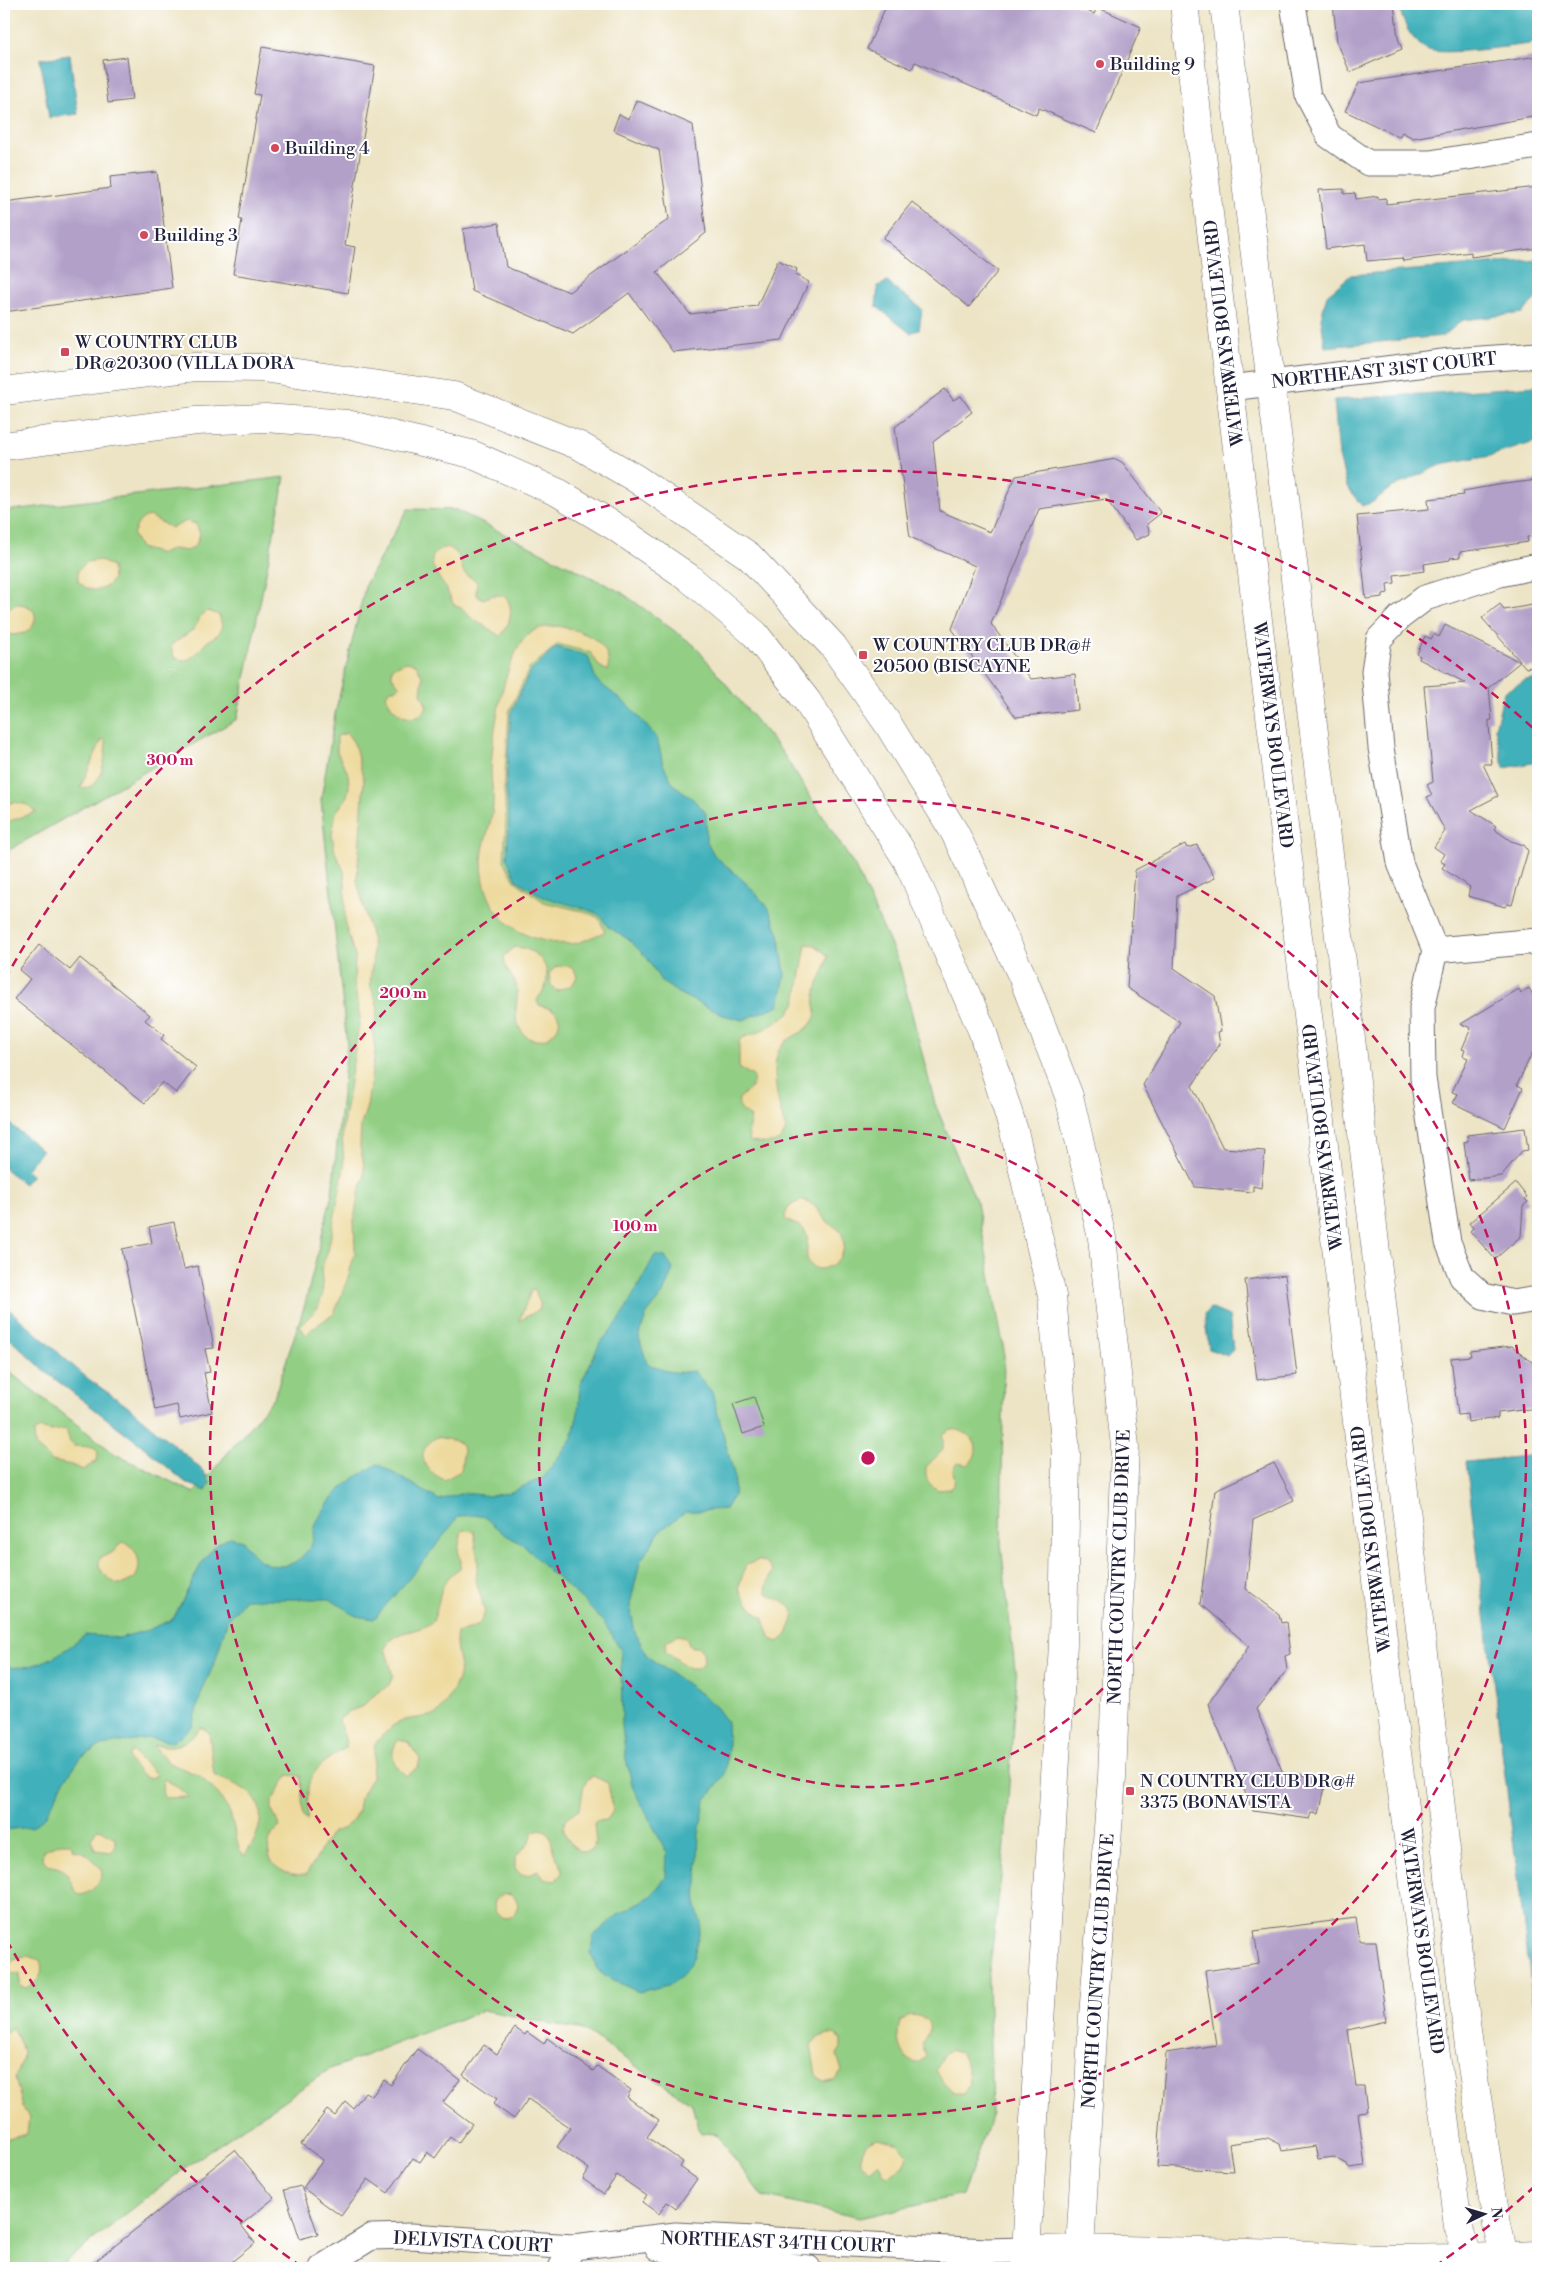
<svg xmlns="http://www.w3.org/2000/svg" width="1542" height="2272" viewBox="0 0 1542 2272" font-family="'Libre Bodoni',serif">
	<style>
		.green { fill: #92cf84; stroke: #5a7860 }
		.sand { fill: #eeda9e; stroke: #887e6c }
		.water { fill: #40b0ba; stroke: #31697a }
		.building { fill: #b3a0c9 }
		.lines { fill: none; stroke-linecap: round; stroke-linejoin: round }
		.minor-casing { stroke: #69666b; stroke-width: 27 }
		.tertiary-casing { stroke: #69666b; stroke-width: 29 }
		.minor { stroke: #fff; stroke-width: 25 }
		.tertiary { stroke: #fff; stroke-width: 28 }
		.ring { fill: none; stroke: #c2185b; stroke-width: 2.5; stroke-dasharray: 9 6 }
		.poi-dot { fill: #d1495b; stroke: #fff; stroke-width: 2 }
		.labels { text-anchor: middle; stroke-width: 4; stroke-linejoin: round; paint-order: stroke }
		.poi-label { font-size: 18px; fill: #22223b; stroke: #fff; text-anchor: start }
		.street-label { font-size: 18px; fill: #22223b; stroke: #fff }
		.centre { fill: #c2185b; stroke: #fff; stroke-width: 2.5 }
		.ring-label { font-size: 15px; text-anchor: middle; font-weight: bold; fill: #c2185b; stroke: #fff; stroke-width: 4; stroke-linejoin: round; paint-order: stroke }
	</style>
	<rect width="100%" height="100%" fill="#fff"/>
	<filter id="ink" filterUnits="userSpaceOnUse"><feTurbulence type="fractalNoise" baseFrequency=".02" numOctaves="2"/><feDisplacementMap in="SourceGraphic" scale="10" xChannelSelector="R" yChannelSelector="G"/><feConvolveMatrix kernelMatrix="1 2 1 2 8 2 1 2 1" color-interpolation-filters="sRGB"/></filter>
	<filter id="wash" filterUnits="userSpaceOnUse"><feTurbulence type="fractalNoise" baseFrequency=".0096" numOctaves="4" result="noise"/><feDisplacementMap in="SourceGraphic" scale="20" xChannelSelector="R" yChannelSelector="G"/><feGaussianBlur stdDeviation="1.12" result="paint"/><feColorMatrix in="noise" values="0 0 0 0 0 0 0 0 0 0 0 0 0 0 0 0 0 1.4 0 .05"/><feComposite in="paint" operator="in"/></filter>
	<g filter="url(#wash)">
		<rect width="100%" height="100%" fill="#ede4c5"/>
		<path class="green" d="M285,477l-48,242 -233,134v-342z
			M408,509l48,1 165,82 73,53 88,107 73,115 44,96 36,141 42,99 27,148 -3,193 15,135 -11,166 -17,135 4,133 -30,82 -102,23 -98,-22 -46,-62 -14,-1 -5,-9 -5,-20 -109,-74 -100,-20 -153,59 -144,98 -129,101h-53v-900l111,86 79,39 80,-95 31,-94 27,-110 15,-149 -26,-245 14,-86 31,-131z"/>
		<path class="sand" d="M150,516l21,12 16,-7 9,3 4,10 -4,11 -8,6 -16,-2 -10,5 -22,-6 -7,-13c3,-9 7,-18 17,-19z
			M447,547c18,9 10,14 18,27 16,10 11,5 11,21l7,4c4,-1 8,-4 11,-4 24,-3 18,31 6,41l-30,-19 -7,-8 -9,-4c-3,-6 -6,-12 -9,-18 -9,-14 -25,-33 2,-40z
			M100,560l12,7 1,12c-10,15 -24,14 -35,2v-11l9,-8z
			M17,604c20,0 25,18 8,29l-12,2 -9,-2v-23z
			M208,611l11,4c8,20 -4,19 -14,29 -9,9 -15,22 -31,13l-3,-9 1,-4 22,-15 7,-14z
			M556,626c25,4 57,14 52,45l-9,-5 -8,-13 -33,-9 -29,25 -20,43 -5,78 2,30 -2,41 11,20 29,21 42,10 13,6 6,14c-10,3 -25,12 -35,12 -51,-1 -88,-29 -88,-83 0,-18 10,-37 11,-56 1,-11 -2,-22 -2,-34 1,-33 12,-118 40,-139 8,-5 16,-5 25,-6z
			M406,662l10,2 7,14 -2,15 6,14c-12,22 -35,7 -41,-11l4,-7h7l3,-3 -8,-9v-9z
			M347,733l7,10 10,37 -7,101 15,58 1,18 -3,27 8,24 -5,25 2,19 -8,54 -6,19 -1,22 4,18v13l-5,15 -5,26 1,33 -7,26 -14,36 -21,14 -7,7 -6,-9 18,-18 5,-15 -2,-25 7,-17 16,-84 -2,-35 18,-114 -6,-35 1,-26 -10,-33v-40l-1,-13 -9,-19 -3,-17 4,-23 10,-13 3,-11 -1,-15 -11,-21v-16z
			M102,739l4,2c-1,18 -3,49 -26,47z
			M14,802l14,3 8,7 -32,11v-18z
			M806,944l9,1 13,11c-2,14 -11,25 -13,39 -2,10 4,17 -2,26 -7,12 -21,14 -30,23 -16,16 -4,67 3,85 -6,19 -21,14 -36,13l-2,-10 3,-14c-8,-8 -14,-8 -12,-20 8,-7 16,-10 14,-22l-14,-8v-26l3,-4 17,-6 16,-9 14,-10 7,-11z
			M515,947c21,1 38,18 30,41 -2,5 -6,7 -8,13l2,4c5,2 11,3 15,6 21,17 -26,50 -37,10 -3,-10 1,-19 0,-30 0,-14 -13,-17 -13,-35z
			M565,965l9,4 3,8 -5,8 -15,6 -6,-6 -2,-11 6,-7z
			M804,1200c12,4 15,13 23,21 3,3 8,5 12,9 10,12 4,30 -9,36 -4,2 -10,4 -15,2 -15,-7 -4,-24 -9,-35 -4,-9 -13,-8 -21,-14 0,-12 8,-16 19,-19z
			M535,1290l5,13v6l-21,12 12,-30z
			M40,1428l11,3 15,-2 4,13 4,4 20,1 4,5 -1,9 -14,9 -12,-5 -19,-4 -17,-15 -1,-14z
			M951,1429c20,1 35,20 17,36l-11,-2 -4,6c0,9 5,12 -3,20l-11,1c-11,-5 -14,-11 -13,-23l17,-17v-16z
			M437,1437c28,6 28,3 24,34l-17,9c-20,-10 -32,-28 -7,-43z
			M462,1530l12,1 4,30 -2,19 9,32 -6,13 -22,8c-3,12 2,24 3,36 0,13 -15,37 -24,46l-31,5 -13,6 -17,17 -3,34 -12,21 -2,12 -5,10 -9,8 -13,5 -25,42c-10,0 -20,-1 -28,-7 -14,-11 -12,-32 2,-41l-8,-16v-10l16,-26 13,1 2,40 4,4c2,-11 0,-21 1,-32 2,-18 24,-33 38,-40 1,-11 -6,-18 -7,-29l11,-8 14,-5 5,-7 20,-14 4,-9 -8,-28 6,-9 9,-5 24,-7 9,-6c10,-24 2,-36 27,-53l1,-6 -3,-12z
			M124,1542c14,6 20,25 10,37l-11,5h-6c-9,-6 -22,-14 -17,-26l13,-6 5,-6z
			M759,1560l8,4 5,7 -6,18 1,4c14,11 35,8 23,34 -2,5 -6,12 -12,15l-7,-3 -8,-22 -10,-7 -13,-18 -1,-6 7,-21z
			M678,1635l8,2 4,10h8l5,5 1,9 -6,7h-9l-24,-17 2,-11z
			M201,1727l8,5 5,43c11,6 25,9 35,18 21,16 9,46 -5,63l-5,-8 -9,-35 -11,-18 -19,-19 -31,-13 -16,-18c6,0 11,1 17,1 13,0 23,-10 31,-19z
			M398,1740l10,2 12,17 -2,8 -11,9c-14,-10 -19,-21 -9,-36z
			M132,1751l25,24c-11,6 -14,2 -21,-7 -6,-7 -11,-9 -4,-17z
			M593,1776l15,7 5,28 -6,9 -11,1 -2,3 2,18 -7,9 -7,1c-10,-6 -24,-20 -16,-33 3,-5 9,-6 13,-9 5,-11 1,-29 14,-34z
			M164,1779l11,6 14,12 -24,1c-4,-4 -3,-14 -1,-19z
			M97,1829l5,1 13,8v10l-4,4 -16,-2 -4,-11z
			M539,1829l8,2c4,7 5,12 6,19 2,9 10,13 9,23l-7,8 -11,-2 -6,-9 -10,5h-7l-6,-7v-10l15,-17 3,-9z
			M61,1843h9l4,7 11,3 17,16c1,11 -10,25 -22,26 -11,-7 -8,-25 -24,-28 -2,-1 -5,-1 -8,-2l-6,-7 1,-8z
			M494 1906a12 12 0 1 1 24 0a12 12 0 1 1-24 0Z
			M29,1956l11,4c5,14 -2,23 -15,28l-5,-2v-12l-11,-1v-6l4,-7z
			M909,2015c8,0 23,3 20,15 -1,5 -6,9 -7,14l4,13 -8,6c-19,-1 -23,-27 -18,-41z
			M13,2027c10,24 15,24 2,50l8,31 6,9 -2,17 -23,6v-105z
			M828,2034h6l8,5v8l-5,7 5,17 -6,8 -12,3 -8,-7 -5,-30 6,-7z
			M950,2050l11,3 7,17 1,15 -5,8c-15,2 -22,-12 -28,-23l9,-17z
			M879,2138l20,6 9,11 -5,11 -13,9 -7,-2 -1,-5 -4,-4 -8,7 -9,-7c-1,-13 4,-24 18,-26z"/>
		<path class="water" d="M1399,4h139v39c-20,2 -98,14 -112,6 -16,-10 -24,-27 -27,-45z
			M70,55l8,59 -29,4 -9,-59z
			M1538,260v36l-15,17 -60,7 -20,16 -118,11 -4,-29 6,-23 24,-20z
			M887,282l35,27 -3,21 -9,3 -34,-27 2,-20z
			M1536,386l2,2v53l-48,15 -49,9 -52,24 -16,13 -11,4 -15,-19 -8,-31 -5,-56z
			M556,647l32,9 8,24 33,26 28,32 6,26 10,20 21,16 12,13v27l8,15 32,28 22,24 11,27 6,40 -6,31 -36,15 -20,-5 -45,-22 -17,-12 -14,-23 -19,-19 -20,-12 -8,-12 -14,-6 -43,-12 -26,-17 -10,-21 2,-40 -3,-31 5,-75 19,-41z
			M1538,678v84l-34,6 -9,-40 9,-36 22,-12z
			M4,1119l38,31 -16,20 6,5 -8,9 -20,-16z
			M655,1255l10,2 8,12 -10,25 -17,21 -7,23 8,25c16,9 29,11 47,8l18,21 23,86 -1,17 -9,14 -40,3 -25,19 -20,31 -10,43 5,28 13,24 53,37 16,14 10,14 1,26 -3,26 -20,27 -6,32 -3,74 5,16 -7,34 -9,15 -13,12 -33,8 -27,-12 -15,-11 -6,-16 2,-17 26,-22 32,-18 15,-19 1,-24 -34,-65 -7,-29 -4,-33 -1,-75 -16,-27 -23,-25 -34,-29 -26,-26 -18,-10 -22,-19 -23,1 -35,45 -50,58 -18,-3 -26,-17h-85l-18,22 -11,38 -15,35 -9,33 -20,15 -23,-4 -47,7 -21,12 -19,27 -16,32 -14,11 -28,3v-164c30,7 59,-13 81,-31l34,3 29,-8 25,-11 27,-53 14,-20 16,-9 13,4c16,28 47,36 67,6 4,-6 3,-16 6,-23 3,-7 9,-16 14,-23 13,-17 29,-26 48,-37l61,36 25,-7 27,3 20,-4 33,-15 28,-39 6,-25 2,-28 20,-42 19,-22z
			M4,1305l83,73 40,28 61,51 16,15 6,11 -4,8 -21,-9 -45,-38 -93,-71 -43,-40z
			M1210,1308l19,8 4,34 -6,6 -18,-7 -5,-35z
			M1538,1455v585l-72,-578z"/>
		<g id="blocks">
			<path class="building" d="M887,4h184l23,10 3,-7 44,20 -45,106 -57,-25 -3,7 -121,-53 -3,7 -45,-20z
				M1333,4h61l4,34 4,11 -52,23 -13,-30z
				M262,47l113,19 -30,179 10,2 -7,46 -115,-19 9,-54 -3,-1 21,-124 -6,-1z
				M1538,56v60l-125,22 -11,-6 -3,5 -54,-26 14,-28z
				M127,57l5,43 -24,3 -5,-43z
				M636,100l57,25 13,108 -49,39 33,42 67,-8 21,-46 19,9 -2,6 14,7 -27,58 -109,12 -44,-59 -56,41 -101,-43 -9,-62 36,-6 7,44 63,25 100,-73 -10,-69 -46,-20 6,-16 10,5z
				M157,172l15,116 -168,24v-110l107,-14 -1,-11z
				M1538,187v61l-67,9v-5l-68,9 -1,-3 -35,3 -2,-17 -39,5 -7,-59 25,-1v5l11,-1 1,6 22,-3v3l8,-1v6z
				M912,202l86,69 -29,36 -86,-69z
				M945,389l8,11 8,-4 11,16 -39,30 7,69 50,21 26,-56 100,-17 7,4 38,50 -14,11 3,10 -14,6 -30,-41 -67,10 -48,115 40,55 44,-5 3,36 -62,7 -64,-88 23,-63 -65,-29 -15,-110z
				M1538,480v56l-11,1 1,5 -68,10v5l-10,1v2l-26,4 1,7 -31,4 1,8 -8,1 1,9 -5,1v3l-17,2 -9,-83 72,-7 -1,-10 36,-4 -1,-4 34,-6z
				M1500,604l4,6 34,-6v62l-12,2 -44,-50z
				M1445,625l75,37 -31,25 3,33h-3v4l3,40h-9l15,32 -27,14 25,16 -2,3 17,12 13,4 4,6 -16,54 -5,-1 -2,3 -37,-11 2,-9 -28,-19 3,-4 -5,-3 4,-7 -10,-7 11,-16 -18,-34 5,-2 -5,-10 6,-3 -9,-96 42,-3 -47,-24 1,-3 -3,-2 8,-18 6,3 3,-5 5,3z
				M1185,844l2,4 10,-3 18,33 -38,18 -3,72 41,28 6,35 -3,1 2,12 -28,42 31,62 42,3 -4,37 -8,-2v6l-58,-5 -52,-102 37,-63 -53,-34 8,-118z
				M39,945l31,25 10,-12 70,57 -5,5 19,15 -3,4 35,28 -20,26 -14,-11 -17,21 -131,-104 16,-20 -11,-9z
				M1529,988l9,16v45l-6,4 -15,32 6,3 -18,40 -52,-25 5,-9 -6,-2 16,-34 -5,-2 2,-6 -3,-1 9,-21 -10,-4 58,-35 2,4z
				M1525,1128l3,22 -6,1 -21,25 -32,4 -5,-38 4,-1 -1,-6z
				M1516,1183l11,14 -2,2 3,3 -5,4 -2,30 -26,23 -25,-28 3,-3 -4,-5z
				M174,1222l10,47 14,-3 16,82 -9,1 5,23 -6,1 8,39 -32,7 -3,-14 -22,5 -33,-161 30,-6 -3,-16z
				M1285,1275l12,100 -40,5 -12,-100z
				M1512,1346l20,16h6v46l-40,5v5l-30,4 -1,-8 -9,1 -7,-57 20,-2 -1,-5z
				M754,1397l10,30 -21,7 -10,-30z
				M1274,1463l20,38 -41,19 -7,69 33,25 2,9 5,-1 4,32 -5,2 2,14 -31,39 27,64 44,5 -8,36 -7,-1 -2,6 -57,-8 -45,-107 41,-58 -49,-42 15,-114z
				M1356,1918l4,23h16l10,80 -38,9 8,56h8l3,25 -9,1 7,54 -17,2 -1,-4 -13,-7 -16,2 -3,-13 -33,5 -2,-7 -12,-6 -39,6 4,27 -76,-4 9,-114 50,-8 -11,-74 54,-8 -5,-32z
				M515,2028l10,7 2,-3 17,12 3,-6 46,33 4,-5 34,24 -4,7 32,23 -12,17 36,25 -3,5 17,12 -21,30 -9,-7 -8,12 -17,-12 5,-6 -30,-21 -13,19 -21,-15 6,-10 -32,-22 13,-19 -42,-29 -14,20 -21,-15 4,-5 -34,-24 21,-30 13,9z
				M417,2049l43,31 -17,22 29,22 -14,19 -8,-6 -15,21 -8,-6 -7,10 -7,-4 -25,35 -20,-14 -27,37 -38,-28 20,-28 -22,-16 26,-34 8,6 11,-14 7,6 12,-16 7,4 12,-16 7,5z
				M235,2150l39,48 -33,27 14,18 -31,25h-137z
				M301,2186l17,48 -18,5 -16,-49z"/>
		</g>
	</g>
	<g filter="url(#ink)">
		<use href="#blocks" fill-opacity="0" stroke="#69666b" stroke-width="1"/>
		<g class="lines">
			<defs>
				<path id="minor" d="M1293,4l15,92 21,40 39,27h62l108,-17
					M1230,388l221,-27 87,-6
					M1538,566l-38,8 -75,24 -25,19 -21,22 -5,32 7,77 19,115 35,87 -13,58 1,70 25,164 14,35 21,19 30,7 25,-4
					M1435,950l103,-9
					M658,2248l71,12 79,8
					M321,2268l50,-31 40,-1 162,11
					M561,2268l12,-21 103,-12 311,16 40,-1"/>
				<path id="tertiary" d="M1184,4l66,553 66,522 76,635 66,512 14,42
					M1224,4l113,915 132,1128 28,178 10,43
					M4,391l191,-24 68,1 191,28 126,50 55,32 114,78 84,90 55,78 67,109 68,145 46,118 33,142 23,208 -13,332 -19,238 -14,252
					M4,446l192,-25 69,-3 82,6 124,30 88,39 55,33 74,51 67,57 52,67 100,159 75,170 32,101 38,165 14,158 -3,190 -38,624
					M1027,2250l53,-1 211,5 85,5 93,-1 69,-3"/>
			</defs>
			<use href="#minor" class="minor-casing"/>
			<use href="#tertiary" class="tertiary-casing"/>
			<use href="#minor" class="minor"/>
			<use href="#tertiary" class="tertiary"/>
		</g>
	</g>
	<g class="ring">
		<circle cx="868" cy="1458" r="329"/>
		<circle cx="868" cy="1458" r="658"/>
		<path d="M1535 2186A987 987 0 0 1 1434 2267M302 2267A987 987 0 0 1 5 1937M5 979A987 987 0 0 1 1535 730"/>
	</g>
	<g class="poi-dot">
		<circle cx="1100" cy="64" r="5"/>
		<circle cx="275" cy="148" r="5"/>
		<circle cx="144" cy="235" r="5"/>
		<rect x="60" y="347" width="10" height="10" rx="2.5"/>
		<rect x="858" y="650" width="10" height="10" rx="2.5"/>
		<rect x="1125" y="1786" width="10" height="10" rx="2.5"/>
	</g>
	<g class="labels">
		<g class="poi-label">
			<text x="1110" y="70">Building 9</text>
			<text x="285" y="154">Building 4</text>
			<text x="154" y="241">Building 3</text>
			<text x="75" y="348">W COUNTRY CLUB<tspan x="75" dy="21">DR@20300 (VILLA DORA</tspan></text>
			<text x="873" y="651">W COUNTRY CLUB DR@#<tspan x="873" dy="21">20500 (BISCAYNE</tspan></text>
			<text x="1140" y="1787">N COUNTRY CLUB DR@#<tspan x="1140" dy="21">3375 (BONAVISTA</tspan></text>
		</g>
		<g class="street-label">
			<text transform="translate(1224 333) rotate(-97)" y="6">WATERWAYS BOULEVARD</text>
			<text transform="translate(1384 370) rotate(-6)" y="6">NORTHEAST 31ST COURT</text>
			<text transform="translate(1273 735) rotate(83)" y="6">WATERWAYS BOULEVARD</text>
			<text transform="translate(1323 1137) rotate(-97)" y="6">WATERWAYS BOULEVARD</text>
			<text transform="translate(1371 1539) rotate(-97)" y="6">WATERWAYS BOULEVARD</text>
			<text transform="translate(1119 1567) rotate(-88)" y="6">NORTH COUNTRY CLUB DRIVE</text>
			<text transform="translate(1422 1941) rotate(82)" y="6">WATERWAYS BOULEVARD</text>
			<text transform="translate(1098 1971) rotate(-86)" y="6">NORTH COUNTRY CLUB DRIVE</text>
			<text transform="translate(473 2242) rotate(3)" y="6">DELVISTA COURT</text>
			<text transform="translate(778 2242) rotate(2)" y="6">NORTHEAST 34TH COURT</text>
		</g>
	</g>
	<circle cx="868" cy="1458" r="8" class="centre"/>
	<g class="ring-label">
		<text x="170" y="765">300 m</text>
		<text x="403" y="998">200 m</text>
		<text x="635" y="1231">100 m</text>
	</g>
	<rect width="1542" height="2272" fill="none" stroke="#fff" stroke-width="20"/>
	<g transform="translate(1484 2214) rotate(85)" stroke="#ffffff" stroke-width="4" paint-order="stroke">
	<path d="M0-4L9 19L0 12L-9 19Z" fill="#22223b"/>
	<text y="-8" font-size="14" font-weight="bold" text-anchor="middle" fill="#22223b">N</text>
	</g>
</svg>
